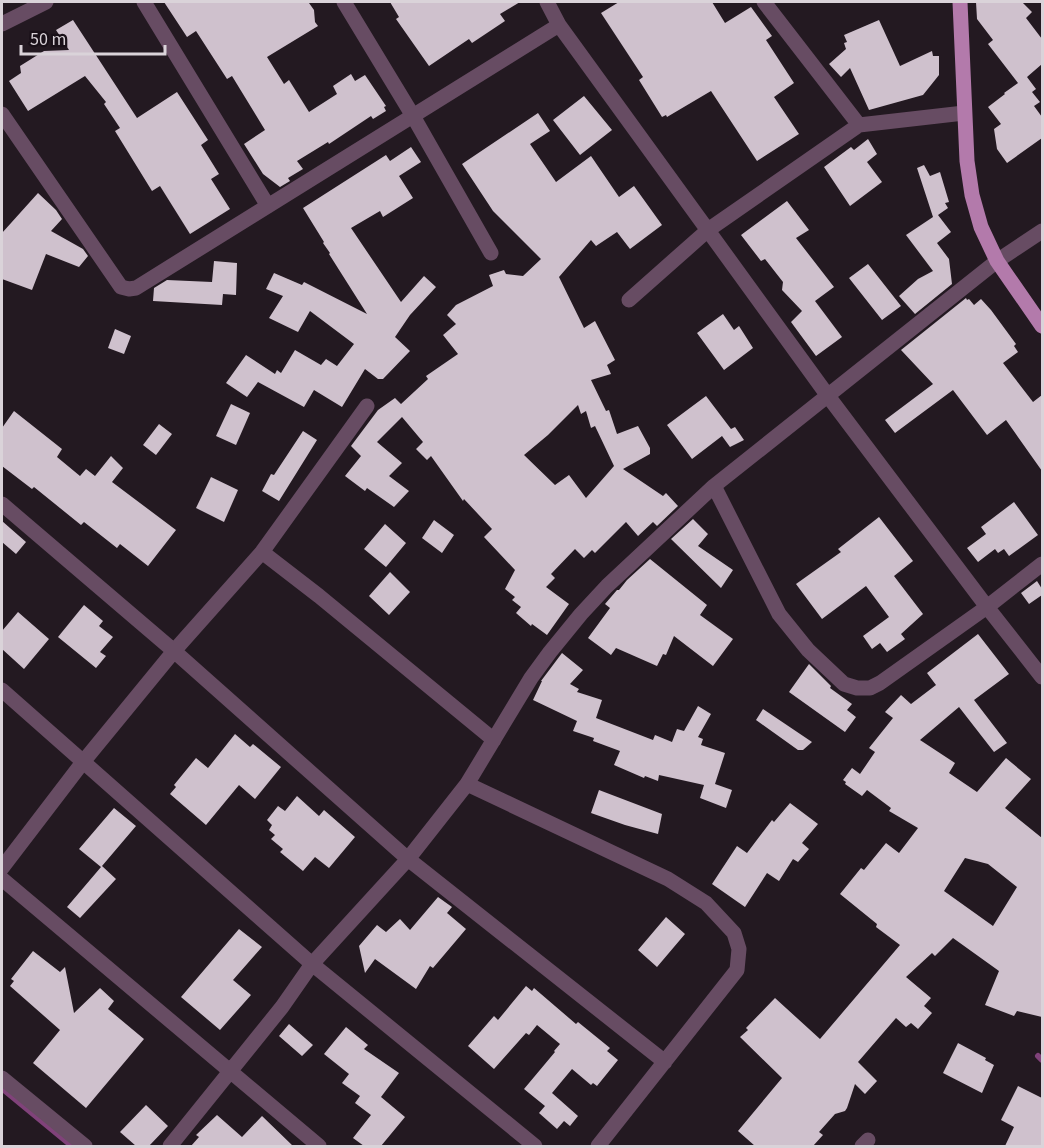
<svg xmlns="http://www.w3.org/2000/svg" width="1044" height="1148" viewBox="0 0 1044 1148" font-family="'Source Sans 3',sans-serif">
	<style>
		.lines { fill: none; stroke-linecap: round; stroke-linejoin: round }
		.stream { stroke: #80427a; stroke-width: 6 }
		.building { fill: #cfc1cd; fill-rule: evenodd }
		.minor { stroke: #674c63; stroke-width: 15 }
		.major { stroke: #b37aab; stroke-width: 15 }
	</style>
	<rect width="100%" height="100%" fill="#231921"/>
	<g class="lines">
		<path class="stream" d="M1038,1056l4,4
			M4,1090l68,56"/>
	</g>
	<path class="building" d="M164,2h141l4,1 5,7 1,12 3,4 -51,31 17,27 5,-4 20,32 28,-18 -4,-8 18,-12 4,7 10,-6 21,31 -2,1 2,4 -13,8 -2,-3 -42,28 -1,-2 -31,19 6,8 -15,9 2,3 -10,6 -17,-13 -19,-30 21,-14 -33,-54 -5,3 -31,-48 -9,6z
		M390,2h130l-20,12 5,7 -33,22 -3,-4 -40,27 -33,-47 3,-2z
		M619,2h93l13,21 26,-16 21,29 -6,4 28,43 -20,14 25,37 -42,27 -46,-70 -44,26 -1,-2 -4,2 -23,-37 4,-3 -42,-64z
		M976,2h46l10,10 -6,6 16,21v25l-15,13 9,12 -4,3 8,10 -6,4 8,11v21l-35,25 -10,-14 -3,-20 7,-5 -13,-17 17,-13 -1,-1 14,-10 -30,-39 5,-4 -16,-21z
		M73,20l64,98 40,-26 31,48 -7,5 18,29 -8,5 19,30 -40,25 -30,-48 -8,5 -37,-60 5,-3 -16,-24 2,-2 -21,-26 -57,35 -19,-30 12,-8 -1,-7 24,-15 25,-1 -13,-20z
		M879,20l21,46 32,-15 1,5h6v19l-16,20 -54,15 -19,-42 -9,9 -12,-13 17,-15 -2,-6 3,-1 -3,-7z
		M584,96l28,34 -32,25 -27,-35z
		M538,113l12,18 -20,13 26,38 35,-26 28,41 15,-11 28,39 -32,24 -13,-17 -21,14 -5,-6 -32,37 25,51 11,-7 20,39 -8,5 4,9 -20,6 15,31 3,-1 8,24 21,-8 12,22v6l-27,15 40,27 3,-3 12,13 -21,20 -4,-4 -15,14 -12,-14 -31,31 -3,-3 -8,8 -9,-9 -24,25 4,4 -9,9 23,17 -22,31 -15,-11 -1,2 -15,-13 5,-6 -9,-7 3,-3 -10,-8 10,-19 -31,-33 8,-8 -28,-30 -1,2 -32,-45 -4,4 -11,-11 7,-7 -21,-25 -25,25 25,21 -13,13 20,15 -15,16 -27,-19 -2,3 -20,-15 16,-20 -10,-10 27,-36 17,-12 6,6 27,-25 -2,-3 32,-22 -15,-19 13,-11 -9,-9 9,-10 37,-19 -4,-11 15,-5 2,4 17,2 18,-17 -48,-48 -31,-47zM578,405l3,9 5,-3 5,17 4,-2 19,40 -28,32 -17,-23 -14,10 -31,-30 24,-20z
		M868,139l9,15 -10,8 15,20 -32,24 -26,-39 27,-20 3,3z
		M411,147l10,15 -22,14 14,22 -30,19 -3,-6 -29,17 50,74 23,-26 12,11 -26,28 -15,22 15,14 -27,28h-5l-13,-10 -23,38 -28,-17 -10,17 -46,-25 -11,15 -21,-14 20,-28 29,19 2,-4 4,3 14,-23 26,15 5,-6 11,7 17,-22 -44,-33 -12,21 -29,-14 14,-22 -17,-7 8,-16 28,12 2,-3 63,32 -38,-60 1,-1 -7,-10 1,-1 -21,-34 83,-53 4,6z
		M924,165l6,11 10,-4 9,30 -4,1 3,5 -10,7 13,17 -14,11 12,16 3,25 -37,30 -16,-18 19,-17 15,-8 -27,-36 27,-18 -16,-49z
		M38,193l18,17 6,9 -11,12 32,18 5,7 -9,11 -33,-13 -14,36 -30,-11v-46z
		M787,201l22,29 -13,8 38,49 -19,14 27,36 -26,19 -25,-34 11,-11 -20,-21 1,-8 -18,-23 -4,2 -20,-26z
		M214,261l23,2 -1,32 -13,-1 -1,11 -69,-4 1,-13 13,-8 45,2z
		M868,264l33,42 -19,14 -33,-42z
		M966,298l1,2 2,-1 5,6 7,-6 10,11 25,34 -2,2 4,6 -15,11 30,39 9,-7v76l-36,-51 -19,15 -34,-45 -58,43 -10,-13 48,-36 -32,-34z
		M723,314l11,16 5,-4 14,22 -29,22 -27,-37z
		M115,329l16,7 -7,18 -16,-6z
		M706,396l25,33 4,-2 9,13 -14,7 -8,-11 -30,23 -25,-34z
		M231,404l19,9 -14,32 -20,-9z
		M14,411l48,38 -5,8 23,19 6,-7 9,7 16,-20 12,12 -11,14 64,48 -28,36 -28,-22 -3,4 -33,-26 -3,3 -47,-38 -2,2 -30,-23v-38z
		M159,424l13,10 -16,21 -13,-10z
		M303,431l14,9 -38,61 -17,-10 9,-17 3,1z
		M211,477l27,13 -14,32 -28,-14z
		M1014,502l24,33 -29,21 -5,-7 -6,4 -3,-4 -17,13 -11,-14 19,-14 -5,-7z
		M879,517l34,44 -19,15 29,38 -22,20 4,5 -18,13 -7,-9 -8,6 -9,-13 26,-19 -23,-31 -44,33 -26,-35 45,-32 -3,-3z
		M693,519l15,15 -10,12 35,24 -12,18 -50,-49z
		M434,520l20,15 -12,18 -20,-15z
		M2,521l24,21 -10,12 -14,-12z
		M385,524l21,19 -20,24 -22,-18z
		M650,559l57,46 -7,10 33,24 -20,27 -39,-30 -8,19 -3,-1 -6,12 -41,-18 -5,7 -23,-17 22,-30 -5,-4 12,-14h2l8,-10z
		M390,572l20,20 -21,23 -20,-19z
		M1037,581l5,8v6l-13,9 -8,-11z
		M84,605l19,16 -4,5 14,11 -13,15 6,4 -10,12 -38,-31z
		M18,612l31,27 -25,30 -22,-20v-18z
		M978,634l31,40 -35,26 33,43 -13,9 -35,-45 -39,33 35,23 -6,10 28,19 29,-34 25,21 -26,29 37,30v179l-25,-6 -3,5 -29,-11 14,-34 -46,-33 -18,18 -3,-3 -26,24 25,21 -7,8 8,7 -14,16 -7,-6 -5,4 -10,-9 -38,44 19,19 -12,13 -10,-10 -8,24 -2,3 -10,3 -16,18 4,3 -10,11h-58l-17,-15 44,-53 -42,-41 8,-7 -2,-2 29,-30 45,41 80,-94 -24,-18 1,-3 -37,-30 21,-26 3,2 22,-27 13,10 19,-25 -29,-17 2,-3 -24,-18 -5,6 -17,-12 1,-2 -3,-2 9,-12 8,6 15,-22 -6,-4 24,-30 -8,-6 16,-17 10,9 25,-19 -9,-12zM965,858l23,6 29,23 -24,39 -49,-35z
		M562,653l21,17 -13,14 9,5 -2,3 25,8 -6,18 57,22 2,-5 17,7 5,-13 7,2 14,-25 13,8 -13,23 5,2 -2,6 24,8 -10,31 17,6 -6,18 -26,-10 4,-13 -45,-10 -1,6 -13,-5 -1,2 -30,-13 6,-14 -27,-10 1,-3 -21,-7 4,-10 -44,-21 9,-19h-1z
		M809,664l22,22 -1,2 22,16 -5,6 9,7 -11,15 -56,-40z
		M763,709l49,33 -9,8h-5l-42,-30z
		M235,734l15,13 3,-3 28,23 -26,32 -16,-14 -33,40 -36,-31 6,-7 -2,-2 22,-27 12,10z
		M599,790l63,24 -4,20 -33,-9 -34,-12z
		M297,796l22,20 5,-6 31,27 -26,31 -14,-11 -12,14 -23,-19 3,-3 -12,-10 4,-4 -6,-5 3,-5 -5,-5 11,-14 7,5z
		M790,803l28,21 -16,19 7,6 -11,13 -5,-3 -14,22 -12,-8 -22,34 -33,-23 25,-38 10,7 25,-33 2,2z
		M114,808l22,18 -34,40 14,13 -36,39 -13,-11 34,-40 -22,-18z
		M438,897l14,10 -5,6 19,16 -33,39 -3,-2 -14,23 -41,-30 -10,14 -6,-27 18,-21 9,7 14,-13 10,11z
		M666,917l19,17 -28,33 -19,-17z
		M239,929l23,18 -29,33 18,15 -31,35 -39,-33z
		M33,951l27,21 5,-5 9,46 26,-25 14,13 -6,8 36,30 -58,69 -53,-45 27,-33 -50,-44 4,-5 -3,-2z
		M526,986l6,5 2,-3 42,36 2,-2 32,26 -3,3 11,9 -21,26 -4,-3 -2,2 -19,-16 -20,24 26,23 -8,10 -6,-5 -7,8 -18,-16 6,-7 -21,-17 31,-37 -1,-1 6,-7 -23,-19 -8,10 -3,-2 -32,36 -26,-23 26,-30 4,4z
		M289,1024l24,21 -11,11 -23,-20z
		M346,1027l22,18 -4,4 35,24 -18,24 24,20 -24,29h-17l-11,-8 18,-23 -16,-12 5,-7 -18,-13 7,-9 -25,-20z
		M958,1043l28,15 -1,2 9,5 -12,28 -39,-20z
		M1018,1086l24,12v48h-37l9,-19 -13,-7z
		M146,1105l22,21 -19,20h-13l-16,-14z
		M217,1115l25,22 20,-21 31,30h-102l8,-9 -3,-2z"/>
	<g class="lines">
		<path class="minor" d="M144,2l124,204
			M344,2l69,114 78,137
			M547,2l12,23 269,371 159,211 55,70
			M764,2l95,123
			M2,24l44,-22
			M2,114l119,173 8,2 7,-1 423,-263
			M629,300l79,-70 151,-105 105,-12
			M714,486l65,128 29,36 36,34 13,4h13l10,-5 107,-76 55,-43
			M2,504l172,147 234,208 257,203
			M262,552l57,44 175,144
			M2,690l310,274 223,182
			M467,784l201,95 38,24 28,30 5,16 -2,21 -139,176
			M2,868l81,-106 91,-111 88,-99 105,-146
			M2,879l317,267
			M2,1078l83,68
			M170,1146l112,-139 30,-43 96,-105 59,-75 64,-106 19,-26 31,-38 26,-28 107,-100 283,-225 45,-30
			M862,1146l6,-6"/>
		<path class="major" d="M960,2l7,159 5,34 9,32 16,34 45,65"/>
	</g>
	<rect width="1044" height="1148" fill="none" stroke="#dad3d9" stroke-width="6"/>
	<path d="M21 45v9h144v-9" fill="none" stroke="#dad3d9" stroke-width="3"/>
	<text x="30" y="45" font-size="18" fill="#dad3d9" stroke="#191018" stroke-width="4.5" paint-order="stroke">50 m</text>
</svg>
